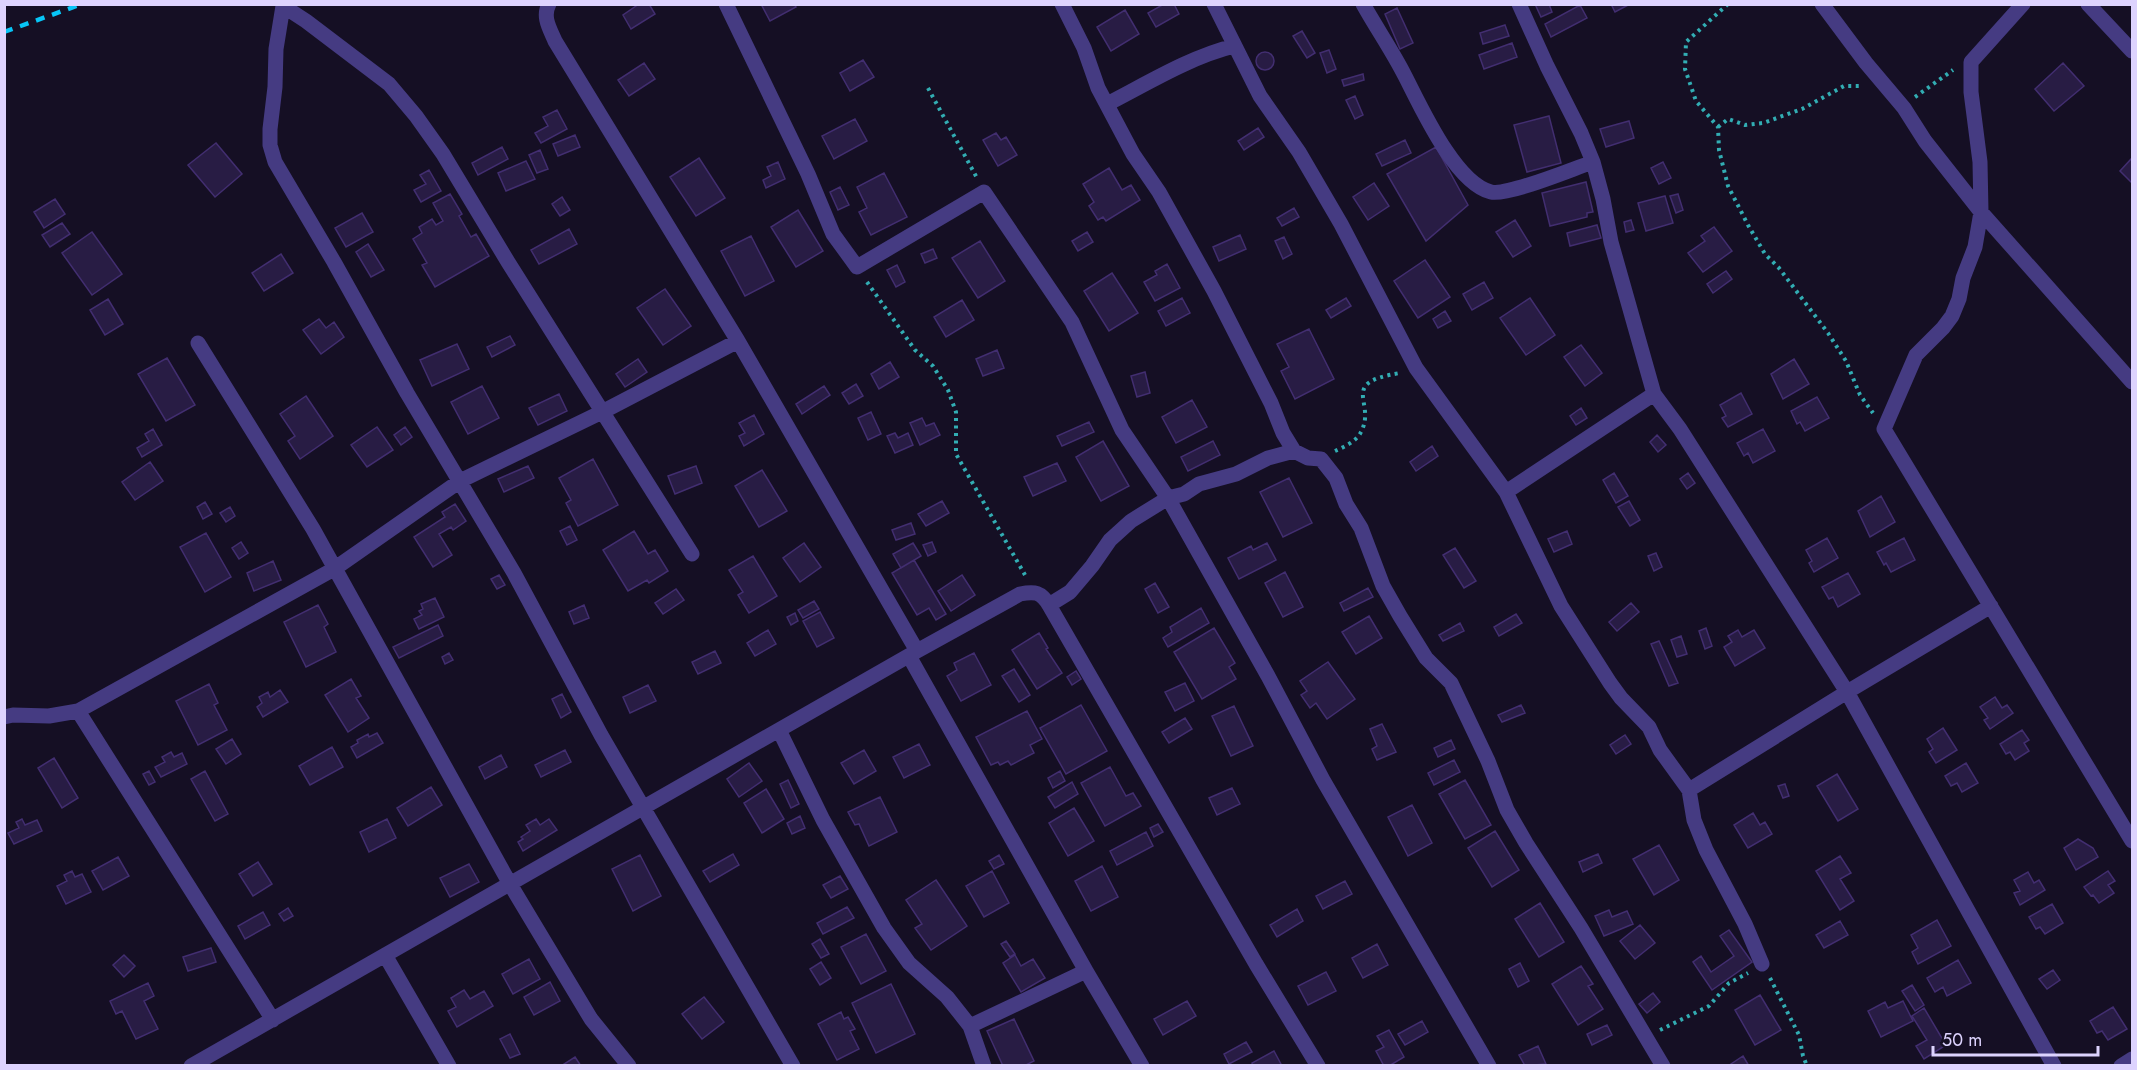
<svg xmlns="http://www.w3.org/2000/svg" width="2137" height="1070" viewBox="0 0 2137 1070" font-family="Jost,sans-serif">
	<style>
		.building { fill: #281c44; stroke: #422e70; stroke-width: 1.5 }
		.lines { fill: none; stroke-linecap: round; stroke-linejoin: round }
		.path { stroke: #32adb3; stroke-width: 4; stroke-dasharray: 3 4.5; stroke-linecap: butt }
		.minor { stroke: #453b82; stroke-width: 15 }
		.rail { stroke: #07c5f6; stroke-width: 4.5; stroke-dasharray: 9 8; stroke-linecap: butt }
	</style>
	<rect width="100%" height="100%" fill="#150f24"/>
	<path class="building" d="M639,4h10l6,10 -24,15 -8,-14z
		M761,4h33l2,3 -26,14z
		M1164,4h10l5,10 -23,13 -8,-14z
		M1535,4h14l3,8 -11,5z
		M1611,4h19l-15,8z
		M1580,5l7,13 -36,19 -6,-13z
		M1397,8l16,35 -13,6 -15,-35z
		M1125,10l14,24 -28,17 -14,-24z
		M1505,25l4,11 -26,8 -3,-11z
		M1302,31l13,22 -8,5 -14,-22z
		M1512,43l5,14 -33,12 -5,-14z
		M1329,50l7,19 -9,4 -7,-20z
		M1256 61a9 9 0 1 1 18 0a9 9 0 1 1-18 0Z
		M863,60l11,17 -24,14 -10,-18z
		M644,63l11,16 -26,17 -11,-16z
		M2063,63l21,23 -30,25 -19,-22z
		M1363,74l1,6 -20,6 -2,-6z
		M1355,96l8,19 -8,4 -9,-19z
		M557,110l10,19 -26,14 -6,-10 13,-7 -5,-9z
		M1549,116l12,47 -34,9 -13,-47z
		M855,119l12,22 -33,18 -12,-23z
		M1629,121l5,17 -28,9 -6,-18z
		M1258,128l6,9 -20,13 -6,-9z
		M996,133l5,7 5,-3 11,18 -19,11 -15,-26z
		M575,135l5,12 -22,9 -5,-12z
		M1405,140l6,13 -29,13 -6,-12z
		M216,143l26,31 -27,23 -27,-32z
		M502,147l6,12 -30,16 -6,-12z
		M1436,147l32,58 -42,36 -39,-67z
		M540,150l8,19 -11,4 -8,-18z
		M699,158l26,40 -29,18 -26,-39z
		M2132,158v25l-12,-12z
		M526,161l9,18 -29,12 -8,-18z
		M778,162l7,17 -19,9 -3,-8 8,-4 -4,-9z
		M1663,162l8,16 -12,6 -8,-16z
		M1109,168l13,22 9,-5 9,15 -34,21 -3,-4 -5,3 -9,-14 5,-4 -11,-18z
		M429,170l12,21 -20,11 -7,-12 12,-6 -6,-9z
		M884,173l23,44 -36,18 -12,-23 8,-4 -10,-21z
		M1586,182l7,30 -6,1v4l-37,9 -8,-33z
		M1374,183l15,23 -21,14 -15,-23z
		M840,187l9,18 -11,5 -8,-18z
		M450,194l12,20 -3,2 12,21 5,-3 13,22 -54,31 -13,-22 5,-2 -14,-24 9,-6 -3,-6 13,-8 4,6 7,-4 -10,-18z
		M1678,194l5,16 -7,3 -6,-17z
		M1665,196l8,27 -27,8 -8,-28z
		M562,197l8,13 -10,6 -8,-12z
		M55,199l10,15 -21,14 -10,-16z
		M1294,208l5,9 -17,9 -5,-8z
		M798,210l25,41 -27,16 -25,-40z
		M362,213l11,19 -27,15 -11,-19z
		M1515,220l16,26 -18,11 -17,-25z
		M1631,220l3,10 -8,2 -2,-10z
		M62,223l8,11 -20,13 -8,-12z
		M1597,225l4,13 -31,8 -3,-13z
		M1714,227l18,24 -29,21 -15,-19 17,-12 -4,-5z
		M569,229l8,15 -38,20 -8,-14z
		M92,232l30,42 -30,21 -30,-42z
		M1087,232l6,10 -15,9 -6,-10z
		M1240,235l6,14 -27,12 -6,-14z
		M751,236l23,45 -29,15 -24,-45z
		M1284,237l8,17 -9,5 -8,-18z
		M980,241l25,40 -27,17 -26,-40z
		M368,244l16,26 -13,7 -15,-25z
		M933,249l4,9 -12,5 -4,-9z
		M281,254l12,19 -29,18 -12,-18z
		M1425,260l25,37 -32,21 -24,-37z
		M1167,264l13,24 -25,13 -11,-19 13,-7 -2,-4z
		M897,265l8,17 -9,5 -9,-17z
		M1726,271l6,8 -19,14 -6,-9z
		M1112,273l26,40 -29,18 -25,-40z
		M1484,282l9,16 -21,12 -9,-16z
		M665,289l26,37 -28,19 -26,-37z
		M1182,298l8,15 -24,13 -8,-15z
		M1346,298l5,8 -20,12 -5,-8z
		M1530,298l25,37 -29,20 -26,-37z
		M108,299l15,25 -18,11 -15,-25z
		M962,300l12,20 -28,17 -12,-20z
		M1445,311l6,10 -13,7 -5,-9z
		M319,319l7,9 8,-6 10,15 -23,17 -18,-24z
		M1309,329l25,50 -39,20 -14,-28 8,-4 -12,-23z
		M510,336l5,9 -23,12 -5,-10z
		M457,344l12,25 -37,17 -12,-26z
		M1581,345l21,28 -17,13 -21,-29z
		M997,350l7,18 -21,8 -7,-17z
		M167,358l28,47 -29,16 -28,-47z
		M638,359l9,13 -22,15 -9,-13z
		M1794,359l15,25 -26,15 -12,-25z
		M890,362l9,15 -20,12 -8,-15z
		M1145,372l5,21 -13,4 -6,-21z
		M856,384l7,12 -14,8 -7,-11z
		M482,386l17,32 -31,16 -17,-32z
		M824,386l6,9 -28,19 -6,-10z
		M1741,393l11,21 -24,13 -6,-9 4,-2 -6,-11z
		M559,394l8,17 -29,14 -9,-17z
		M306,396l27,40 -33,23 -12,-18 7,-5 -15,-22z
		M1817,397l12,21 -24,13 -5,-9 -3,2 -6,-13z
		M1192,400l15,27 -31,16 -14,-26z
		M1581,408l6,10 -11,7 -6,-9z
		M871,412l10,22 -13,6 -10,-22z
		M754,415l10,19 -20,12 -5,-10 6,-3 -6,-10z
		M922,418l4,8 8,-3 6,12 -20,10 -10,-22z
		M1089,422l5,10 -32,14 -5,-10z
		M377,427l16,23 -26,17 -16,-22z
		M405,427l7,10 -11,8 -7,-10z
		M153,429l9,16 -20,12 -5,-9 12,-7 -4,-7z
		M1763,429l12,22 -22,12 -5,-10 -4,3 -7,-13z
		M895,433l3,5 10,-5 5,12 -18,8 -8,-17z
		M1657,435l9,10 -8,7 -8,-10z
		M1103,441l26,45 -28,15 -25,-44z
		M1213,441l7,14 -32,16 -7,-14z
		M1432,446l6,10 -22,15 -6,-9z
		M593,459l25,46 -40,21 -12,-23 5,-3 -12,-22z
		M150,462l13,19 -28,19 -13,-18z
		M1057,463l9,18 -33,15 -9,-19z
		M528,466l6,12 -30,14 -6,-13z
		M696,466l6,17 -27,11 -7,-18z
		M762,470l25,41 -28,16 -24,-41z
		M1614,473l14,23 -12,7 -13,-23z
		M1688,473l7,10 -8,6 -7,-10z
		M1289,478l23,45 -29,14 -23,-45z
		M1881,496l14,26 -25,15 -12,-26z
		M942,501l7,12 -23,13 -8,-12z
		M1629,501l11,19 -10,6 -12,-19z
		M205,502l7,12 -9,5 -6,-12z
		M455,504l11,17 -13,9 -2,-3 -12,7 13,21 -19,12 -19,-30 31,-20 -3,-5z
		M230,507l5,9 -9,6 -6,-9z
		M911,523l4,11 -19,6 -4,-10z
		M570,526l7,14 -10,5 -7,-14z
		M634,531l14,23 7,-4 13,21 -19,12 -2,-3 -19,11 -25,-41z
		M1567,531l5,13 -18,8 -6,-13z
		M206,533l25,44 -26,15 -25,-45z
		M1827,538l11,20 -24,14 -5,-9 3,-2 -6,-11z
		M1904,538l11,22 -24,12 -5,-9 -2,2 -7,-13z
		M241,542l7,11 -9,6 -7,-11z
		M932,542l4,10 -8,4 -5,-11z
		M804,543l17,24 -21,15 -17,-24z
		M913,543l8,13 -20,12 -8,-14z
		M1267,543l9,17 -37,19 -11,-21 23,-12 2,4z
		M1455,548l21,33 -12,7 -21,-33z
		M1656,553l6,14 -8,4 -6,-15z
		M753,556l24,40 -28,17 -11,-18 5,-3 -14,-22z
		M914,560l32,54 -10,6 -7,-12 -12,7 -25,-42z
		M273,561l8,19 -27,11 -7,-18z
		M1285,572l18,35 -20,10 -18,-34z
		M1848,573l12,21 -22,13 -5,-10 -4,2 -7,-12z
		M499,575l6,10 -8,4 -6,-10z
		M962,575l13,20 -24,16 -13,-20z
		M1155,583l14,24 -11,6 -13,-24z
		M1368,588l5,9 -29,14 -4,-8z
		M676,589l8,11 -21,14 -8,-11z
		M435,598l9,19 -25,12 -5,-10 8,-4 -3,-4 4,-2 -2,-5z
		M814,601l5,8 -16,9 -5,-8z
		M1631,603l8,9 -22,19 -8,-9z
		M318,605l10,19 -4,3 12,25 -30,15 -22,-45z
		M584,605l5,13 -15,6 -5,-12z
		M1201,608l8,15 -41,24 -5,-9 9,-6 -2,-5z
		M820,612l14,26 -17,9 -14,-26z
		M795,613l3,8 -7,4 -4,-8z
		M1516,614l6,9 -23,13 -5,-9z
		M1369,616l13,22 -26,16 -14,-22z
		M1460,623l4,8 -21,10 -4,-6z
		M438,625l5,11 -44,22 -6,-11z
		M1214,628l21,35 -6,4 7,12 -34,20 -28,-47z
		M1706,628l6,18 -7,3 -6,-18z
		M768,630l8,14 -21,12 -8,-13z
		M1738,630l4,7 12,-7 11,18 -30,18 -11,-19 8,-5 -4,-6z
		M1039,633l9,15 -2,1 16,24 -25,16 -25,-39z
		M1681,636l6,18 -10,3 -6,-17z
		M1659,641l19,42 -9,3 -18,-42z
		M715,651l6,12 -23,11 -6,-12z
		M449,653l4,7 -8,4 -3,-7z
		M974,653l17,32 -30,16 -14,-25 10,-6 -3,-7z
		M1328,662l27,37 -28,20 -11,-16 -6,5 -9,-13 6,-4 -7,-10z
		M1014,669l16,26 -11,7 -17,-26z
		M1076,671l5,8 -9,6 -5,-8z
		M351,679l10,17 -5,2 13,20 -21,14 -23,-37z
		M1185,683l9,18 -19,10 -10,-19z
		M209,684l9,19 -4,2 13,25 -29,15 -22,-44z
		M648,685l8,16 -26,12 -7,-16z
		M280,690l8,12 -25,15 -6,-10 5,-4 -3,-6 9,-5 2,5z
		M562,694l9,18 -10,6 -9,-19z
		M1995,697l7,11 5,-3 6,8 -23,16 -6,-9 4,-2 -8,-11z
		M1081,705l26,46 -41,23 -26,-46z
		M1521,705l4,8 -23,9 -4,-7z
		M1234,706l19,40 -22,10 -19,-40z
		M1027,711l15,28 -12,6 4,8 -23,12 -3,-4 -8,4 -2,-3 -7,3 -15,-28z
		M1185,718l7,11 -23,14 -7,-11z
		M1382,724l14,28 -19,8 -5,-11 5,-3 -7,-17z
		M1943,728l14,22 -21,13 -7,-11 4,-3 -6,-10z
		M2022,730l7,10 -5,3 5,8 -14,9 -5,-8 -4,2 -6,-10z
		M377,733l6,10 -26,15 -6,-11 7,-4 -1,-3 11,-6 1,3z
		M1625,735l6,9 -15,10 -6,-9z
		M232,739l9,15 -15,10 -10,-15z
		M1451,740l4,9 -17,8 -4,-9z
		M919,744l11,21 -26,13 -11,-21z
		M332,747l11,20 -33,18 -11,-19z
		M565,750l6,12 -30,15 -6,-12z
		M864,750l12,21 -22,13 -13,-21z
		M171,752l3,5 8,-4 5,11 -26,13 -6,-10 10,-5 -3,-5z
		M501,755l6,12 -22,12 -6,-12z
		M54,758l24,40 -16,10 -24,-40z
		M1454,760l6,12 -26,13 -6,-12z
		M749,763l13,18 -23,16 -12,-18z
		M1966,763l12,20 -16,9 -5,-9 -6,3 -6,-10z
		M1110,767l16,29 7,-3 8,13 -36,20 -24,-43z
		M149,771l6,11 -6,3 -6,-11z
		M205,771l23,43 -13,7 -24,-42z
		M1060,771l5,10 -12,7 -5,-10z
		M1837,774l21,35 -20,12 -21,-35z
		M788,780l11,24 -8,4 -11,-24z
		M1465,780l26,45 -26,14 -26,-45z
		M1072,782l6,12 -23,14 -7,-11z
		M1785,784l4,12 -6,2 -5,-12z
		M431,787l11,18 -34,21 -11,-18z
		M1232,788l8,16 -23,11 -8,-17z
		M766,789l18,30 -22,14 -18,-30z
		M880,797l17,35 -28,14 -10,-22 -4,1 -7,-13z
		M1412,805l20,38 -24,13 -20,-39z
		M1074,808l20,33 -26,15 -19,-33z
		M1753,813l7,12 5,-3 7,12 -24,14 -14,-23z
		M800,816l5,12 -13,6 -5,-11z
		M22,819l3,6 12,-5 5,11 -28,13 -6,-11 11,-5 -3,-6z
		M387,819l9,19 -27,14 -9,-20z
		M536,819l4,6 9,-6 8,11 -34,21 -5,-9 5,-3 -2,-2 9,-6 -4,-6z
		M1158,824l5,8 -9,5 -4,-9z
		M1495,831l24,39 -27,17 -24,-39z
		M1146,832l7,14 -36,19 -7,-14z
		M2078,839l15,9 5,9 -22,13 -12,-22z
		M1659,845l20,35 -25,15 -21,-36z
		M733,854l6,11 -29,17 -7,-11z
		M1598,854l4,9 -19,9 -4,-10z
		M640,855l21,41 -28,15 -21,-42z
		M999,855l5,9 -10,5 -5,-8z
		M1840,856l11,17 -11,6 14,22 -14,9 -24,-39z
		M118,857l11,19 -26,14 -11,-19z
		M258,862l14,22 -19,12 -14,-22z
		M469,864l10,18 -29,15 -10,-19z
		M1102,866l16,31 -27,14 -16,-30z
		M72,871l3,6 7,-3 9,18 -25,12 -9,-18 10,-5 -3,-6z
		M992,871l17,32 -25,14 -18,-31z
		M2108,871l7,10 -7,4 6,8 -15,10 -6,-8 -2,1 -7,-9z
		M2028,872l6,11 5,-3 6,10 -25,15 -6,-12 6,-2 -6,-11z
		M840,876l8,13 -17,9 -8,-13z
		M936,880l31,46 -36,24 -16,-22 7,-4 -16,-24z
		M1345,881l7,13 -29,15 -7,-13z
		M1540,903l24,39 -25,15 -24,-38z
		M2052,904l11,19 -18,11 -5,-7 -4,2 -7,-12z
		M847,907l7,11 -31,16 -6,-11z
		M288,908l5,8 -9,5 -5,-7z
		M1297,909l6,12 -26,16 -7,-12z
		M1609,910l3,7 15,-6 6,13 -29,12 -9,-20z
		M263,912l7,13 -25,14 -7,-13z
		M1937,920l14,26 -33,18 -6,-12 6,-4 -7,-13z
		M1840,921l8,14 -24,13 -8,-13z
		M1640,925l15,18 -20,16 -15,-18z
		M1729,930l23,32 -40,28 -19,-28 8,-6 10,16 23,-16 -14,-20z
		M866,934l20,37 -25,13 -20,-37z
		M820,939l9,15 -8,4 -9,-14z
		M1006,941l9,13 -5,3 -9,-13z
		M1377,944l11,21 -25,13 -11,-20z
		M211,948l5,14 -28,9 -5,-14z
		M124,955l11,11 -11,11 -11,-12z
		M1015,955l6,11 12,-7 12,19 -24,14 -18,-29z
		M529,959l11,20 -27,15 -11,-20z
		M1958,960l13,23 -24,13 -4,-9 -8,5 -8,-14z
		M821,962l10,16 -11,7 -10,-16z
		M1520,963l9,18 -11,6 -9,-18z
		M1581,966l12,18 -5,2 15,23 -25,16 -26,-41z
		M2053,970l7,10 -13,9 -8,-10z
		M1326,972l10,19 -28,14 -10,-19z
		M550,982l10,19 -26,14 -10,-18z
		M148,983l6,13 -10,5 14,28 -22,10 -14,-28 -6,3 -6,-13z
		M891,984l24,50 -39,19 -24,-50z
		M1912,985l12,20 -9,6 -13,-20z
		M464,990l6,9 14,-8 9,15 -36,21 -9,-16 8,-4 -5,-9z
		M1653,993l7,9 -13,11 -8,-9z
		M1760,995l21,35 -26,15 -20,-35z
		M704,997l20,25 -22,17 -20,-25z
		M1187,1001l9,15 -33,19 -9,-16z
		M1903,1001l10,20 -32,16 -13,-26 17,-9 3,6z
		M2113,1007l14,22 -19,11 -6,-9 -5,2 -7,-12z
		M1924,1008l22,37 -22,14 -8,-13 11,-6 -15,-24z
		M841,1012l3,7 4,-2 7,12 -5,2 9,18 -22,11 -19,-36z
		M1014,1019l20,42 -10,5h-21l-16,-35z
		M1422,1021l6,11 -23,13 -7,-11z
		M1607,1025l5,10 -20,10 -5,-11z
		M1389,1030l15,27 -15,9h-5l-8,-15 8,-4 -7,-11z
		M510,1034l10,20 -10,4 -10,-19z
		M1246,1042l6,10 -23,12 -5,-10z
		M1538,1046l8,18 -25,2 3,-2 -5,-9z
		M1274,1051l8,15h-29l-1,-3z
		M1743,1056l6,10h-21z
		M575,1057l6,9h-20z"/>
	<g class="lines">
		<path class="path" d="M1728,4l-42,38 -1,27 11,32 22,26 1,23 9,36 20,39 17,29 14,14 49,65 18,28 14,34 13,18
			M928,88l49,90
			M1915,97l38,-27
			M1718,127l10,-8 17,6 18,-2 39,-14 42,-23h18
			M867,282l48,68 18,16 15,24 8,22v42l69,121
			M1335,451c9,-4 22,-10 26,-19 16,-30 -24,-49 39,-59
			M1770,978l29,57 4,21 4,10
			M1660,1030l49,-24 20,-23 19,-10"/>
		<path class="minor" d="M549,4c-7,13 1,25 6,37l183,300 179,310
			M726,4l82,170 25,60 24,33 127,-75 88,130 50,108 46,68 100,178 55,104 166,286
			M1062,4l22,44 14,40 35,66 26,38 55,99 57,112 12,30 11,18 14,7 13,1 15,19 10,26 15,24 22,58 17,30 26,42 25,25 37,78 19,49 19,33 55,85 82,138
			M1214,4l46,92 39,56 42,72 75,144 90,124 55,114 49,77 11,15 28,29 11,23 29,40
			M1363,4c14,25 30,48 42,72 16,31 50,107 86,116 17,4 81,-23 102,-30
			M1519,4l28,62 34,67 12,29 10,37 8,43 43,152 26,35 167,263 207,374
			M1822,4l44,59 38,45 21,33 56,71 151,170
			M2023,4l-52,58v30l9,70 1,50 -6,35 -12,31 -4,21 -7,17 -9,12 -27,27 -32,74 248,412
			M2088,4l44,47
			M1107,104c41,-21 83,-47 127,-58
			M198,343l115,186 197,355 81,135 38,47
			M1294,451l-26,7 -32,16 -37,10 -15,10 -16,4 -37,23 -21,19 -18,26 -22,26 -21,13 207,359 62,102
			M1506,492l148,-98
			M692,554l-184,-292 -65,-108 -27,-38 -27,-32 -83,-63 -23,-15 -7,43 -1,38 -5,42v16l5,17 59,100 73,131 107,180 87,162 192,331
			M909,656l177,315 56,95
			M78,711l195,309
			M4,717l9,-2 36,1 29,-5 256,-142 126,-88 142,-69 136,-71
			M779,730l44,90 61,108 25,35 38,34 23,29 14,40
			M385,955l64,111
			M1762,964l-17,-40 -39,-74 -12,-30 -5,-30 158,-98 144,-86
			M970,1026l116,-55
			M191,1066l726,-415 103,-57c15,-3 21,-2 29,11
			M2121,1066l11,-7"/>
		<path class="rail" d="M4,32l78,-28"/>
	</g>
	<rect width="2137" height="1070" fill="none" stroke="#ddd3fe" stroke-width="12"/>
	<path d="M1933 1046v9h165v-9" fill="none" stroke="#ddd3fe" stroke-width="3"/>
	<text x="1942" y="1046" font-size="18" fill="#ddd3fe" stroke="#150f24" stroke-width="4.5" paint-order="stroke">50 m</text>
</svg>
